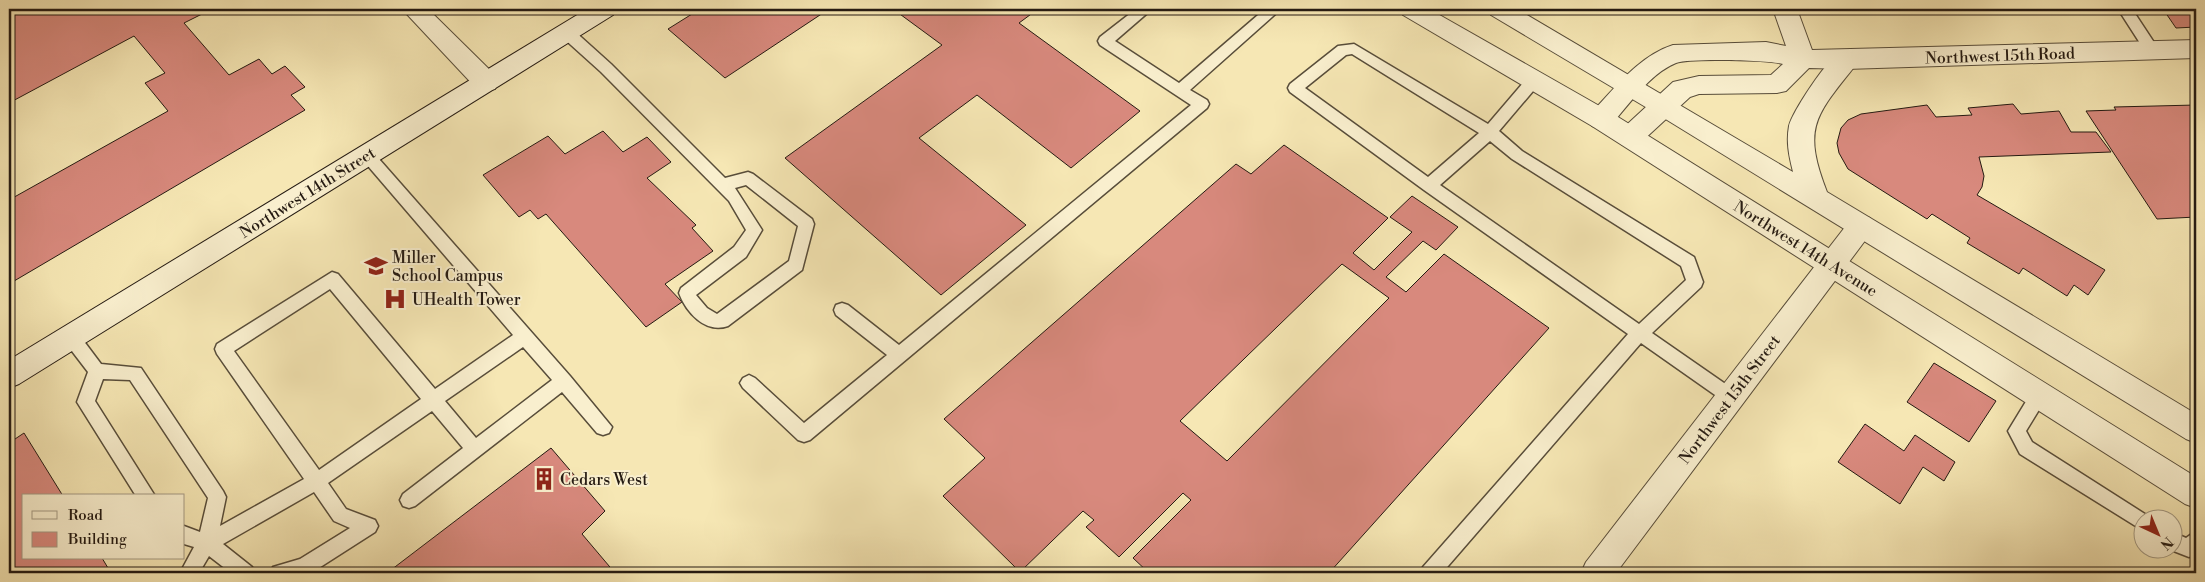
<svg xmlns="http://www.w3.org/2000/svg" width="2205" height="582" viewBox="0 0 2205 582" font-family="'Libre Bodoni',serif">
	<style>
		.building { fill: #d8897d; stroke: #241a12; fill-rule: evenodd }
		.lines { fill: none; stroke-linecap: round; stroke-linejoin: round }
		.service-casing { stroke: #584d3a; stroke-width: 3 }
		.minor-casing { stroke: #584d3a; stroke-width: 2 }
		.tertiary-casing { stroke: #584d3a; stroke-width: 2 }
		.secondary-casing { stroke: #241a12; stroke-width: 2 }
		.service { fill: #f9efce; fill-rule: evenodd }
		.minor { fill: #f9efce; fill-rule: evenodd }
		.tertiary { fill: #f9efce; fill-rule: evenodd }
		.secondary { fill: #f9efce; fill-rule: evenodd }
		.labels { text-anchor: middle; stroke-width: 4; stroke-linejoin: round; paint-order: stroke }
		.street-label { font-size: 16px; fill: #241a12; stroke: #f9efce }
		.poi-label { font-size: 16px; fill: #241a12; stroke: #f9efce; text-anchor: start }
	</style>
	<rect width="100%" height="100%" fill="#f6e7b4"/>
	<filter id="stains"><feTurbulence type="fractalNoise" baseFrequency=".004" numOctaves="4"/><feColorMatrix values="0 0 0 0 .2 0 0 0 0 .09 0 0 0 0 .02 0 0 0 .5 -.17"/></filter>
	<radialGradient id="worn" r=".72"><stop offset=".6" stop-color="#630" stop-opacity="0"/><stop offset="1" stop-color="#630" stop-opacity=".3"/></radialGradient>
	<path class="building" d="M9,9h203l-28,14 45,52 30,-16 13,15 13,-8 20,21 -14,8 14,15 -296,174v-84l159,-89 -23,-28 20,-10 -31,-37 -125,67z
		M700,9h129l-104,69 -57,-49z
		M893,9h76l8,5 7,-5h54l-19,14 121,88 -69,57 -94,-73 -58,43 107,87 -85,70 -156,-137 157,-113z
		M2163,9h33v18l-20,1z
		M2013,104l8,10 38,-3 12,21h25l15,20 -132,5 5,19 -2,11 -5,8 128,75 -17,25 -14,-10 -7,11 -44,-28 -4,6 -52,-31 3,-5 -38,-24 -5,5 -79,-50 -9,-16 -2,-10 4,-15 7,-8 13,-6 66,-9 9,12 36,-2 -4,-7z
		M2196,105v112l-39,2 -71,-108 30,-1 -2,-3z
		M603,131l20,21 24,-15 24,25 -24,16 49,47 -4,3 21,23 -48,33 17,18 -36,25 -100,-113 -8,5 -8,-9 -11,7 -36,-42 65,-39 17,18z
		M1284,145l104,73 -35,35 21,17 38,-38 -22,-15 22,-21 46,31 -22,23 -13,-9 -37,36 20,15 38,-38 105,74 -220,245h-180l-16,-15 58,-58 -8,-7 -64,64 -33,-30 8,-7 -11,-9 -63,61 -77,-76 42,-38 -41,-39 292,-255 15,10zM1342,264l47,34 -162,163 -47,-40z
		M1934,363l62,38 -27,41 -62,-40z
		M1865,424l39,27 11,-16 40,27 -11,19 -21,-14 -23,37 -62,-42z
		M24,433l39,63h-39v62h78l9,15h-102v-130z
		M551,448l54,63 -23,23 33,39h-228z"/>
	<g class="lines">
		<defs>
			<path id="service" d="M1136,9h16l-37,32 64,42 86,-74h16l-91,81 17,10 2,4 -2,4 -397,332 -6,2 -6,-2 -55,-52 -3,-5 3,-5 6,-3 6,3 49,45 83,-68 -51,-40 -2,-5 2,-5 6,-2 6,2 51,40 292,-240 -91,-60 -2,-4 2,-4z
				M2118,9h14l27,41 -2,4h-10z
				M566,27l5,1 40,36 114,114 23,-6 5,2 59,45 2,5 -12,46 -74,56c-23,8 -42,-14 -49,-33l2,-5 53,-41 12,-17 -17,-29 -128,-129 -40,-36 -2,-4 2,-4zM746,185l52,41 -9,35 -72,53 -10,-6 -11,-13 50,-38 16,-27 -27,-42z
				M1354,44l134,80 41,-48h10l2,4 -2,4 -40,47 23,20 172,106 9,25 -2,5 -49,46 85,59 3,5 -3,5 -6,3 -6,-3 -84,-59 -199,230h-21l2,-6 205,-233 -204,-144 -134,-98 -2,-4 2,-4 48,-38zM1352,54l127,79 -51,44 -123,-89 41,-33zM1490,141l22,18 169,107 5,14 -47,44 -199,-139z
				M367,149l5,2 198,225 42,51 -3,6 -6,2 -6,-2 -35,-41 -147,114 -6,2 -6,-2 -3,-6 3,-6 60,-46 -31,-37 -104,72 18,26 29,11 3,6 -3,6 -64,41h-40l2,-6 27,-8 50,-31 -16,-7 -20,-29 -91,52 29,23 2,6h-23l-22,-17 -10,17h-19l14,-26 -10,-3v-18l16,6 8,-34 -78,-118 -27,-1 -8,22 60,95h-19l-59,-94 11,-30 -23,-30 -2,-5 2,-5 6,-2 6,2 24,32 40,4 82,123 3,6 -6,29 84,-47 -87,-125 -2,-5 2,-5 115,-72 6,2 97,115 78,-54 -151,-176 -3,-4 3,-4zM330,289l91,110 -102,71 -85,-119zM523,347l29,33 -76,58 -31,-37z
				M2039,387l6,3 3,5 -22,36 6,11 116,74 2,4h-8v10l-122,-76 -12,-23 25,-41z
				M2196,531v23l-7,3 -18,-7 1,-18 14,6z"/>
			<path id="minor" d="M402,9h26l67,66 3,7 -3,7 -9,2 -9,-2z
				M1773,9h24l15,41 384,-10v18l-350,11 -37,-1 -23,23 -9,2 -78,1 -9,3 -51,47 -9,3 -9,-3 -4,-7 4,-7 52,-48 26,-6 72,-1 12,-11c-16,-4 -93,-6 -107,-1 -27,11 -47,42 -66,63l-9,3 -9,-3 -4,-7 4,-7c24,-25 47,-56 81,-67l93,-3 20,4z
				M1861,215l9,3 4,8 -4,8 -254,339h-35l5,-11 266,-344z"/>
			<path id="tertiary" d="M1399,9h30l181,103 586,365v31l-11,-4 -593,-378 -189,-111z
				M1487,9h30l276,163c-4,-16 -7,-30 -4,-46 4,-15 38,-67 51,-73 5,-3 9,-1 15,1l3,6 -3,6c-40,50 -53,62 -28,126l369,222v29l-10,-4 -532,-327 -163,-97z"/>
			<path id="secondary" d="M587,9h30l-4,6 -594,369 -10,4v-28z"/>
		</defs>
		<use href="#service" class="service-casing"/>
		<use href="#minor" class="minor-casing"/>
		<use href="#tertiary" class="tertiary-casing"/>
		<use href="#secondary" class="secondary-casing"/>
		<use href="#service" class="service"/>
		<use href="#minor" class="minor"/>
		<use href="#tertiary" class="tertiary"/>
		<use href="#secondary" class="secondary"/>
	</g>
	<defs>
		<symbol id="university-bare" viewBox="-9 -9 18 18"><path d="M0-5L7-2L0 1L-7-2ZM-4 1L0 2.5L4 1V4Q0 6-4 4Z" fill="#8f2418" stroke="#f9efce" stroke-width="2.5" paint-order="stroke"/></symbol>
		<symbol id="hospital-bare" viewBox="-9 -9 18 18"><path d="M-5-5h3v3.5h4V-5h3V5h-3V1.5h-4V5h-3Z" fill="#8f2418" stroke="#f9efce" stroke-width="2.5" paint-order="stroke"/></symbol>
		<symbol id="building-bare" viewBox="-9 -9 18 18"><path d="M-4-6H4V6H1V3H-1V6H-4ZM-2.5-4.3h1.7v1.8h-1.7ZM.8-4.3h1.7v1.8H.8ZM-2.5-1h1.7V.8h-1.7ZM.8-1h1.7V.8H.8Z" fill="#8f2418" stroke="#f9efce" stroke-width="2.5" paint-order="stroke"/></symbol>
	</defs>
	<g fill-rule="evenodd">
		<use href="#university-bare" x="360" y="250" width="32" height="32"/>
		<use href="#hospital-bare" x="379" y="283" width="32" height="32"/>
		<use href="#building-bare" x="528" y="463" width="32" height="32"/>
	</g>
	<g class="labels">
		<g class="street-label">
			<text transform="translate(2000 55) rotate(-2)" y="6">Northwest 15th Road</text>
			<text transform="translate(307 192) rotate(-32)" y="6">Northwest 14th Street</text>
			<text transform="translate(1806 248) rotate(32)" y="6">Northwest 14th Avenue</text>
			<text transform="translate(1729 399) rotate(-53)" y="6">Northwest 15th Street</text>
		</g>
		<g class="poi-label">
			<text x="392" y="263">Miller<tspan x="392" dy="18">School Campus</tspan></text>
			<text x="412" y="305">UHealth Tower</text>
			<text x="560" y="485">Cedars West</text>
		</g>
	</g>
	<rect width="2205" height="582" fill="none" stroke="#f6e7b4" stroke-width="30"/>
	<rect x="10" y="10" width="2185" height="562" fill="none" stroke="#241a12" stroke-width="2.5"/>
	<rect x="15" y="15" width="2175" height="552" fill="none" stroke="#241a12"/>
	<rect x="22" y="494" width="162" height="65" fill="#f9efce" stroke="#a49a83"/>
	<rect x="32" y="511" width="25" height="8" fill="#f9efce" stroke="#a49a83"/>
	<text x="68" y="520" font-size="15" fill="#241a12">Road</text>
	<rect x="32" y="532" width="25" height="15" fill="#d8897d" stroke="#a49a83"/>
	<text x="68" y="544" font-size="15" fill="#241a12">Building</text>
	<g transform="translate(2158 534) rotate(136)"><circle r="24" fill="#f9efce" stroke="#a49a83"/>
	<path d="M0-4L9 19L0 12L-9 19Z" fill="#8f2418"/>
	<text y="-8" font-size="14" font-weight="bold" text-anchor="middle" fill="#241a12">N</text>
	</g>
	<rect width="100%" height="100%" filter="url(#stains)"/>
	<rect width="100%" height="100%" fill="url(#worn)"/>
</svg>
